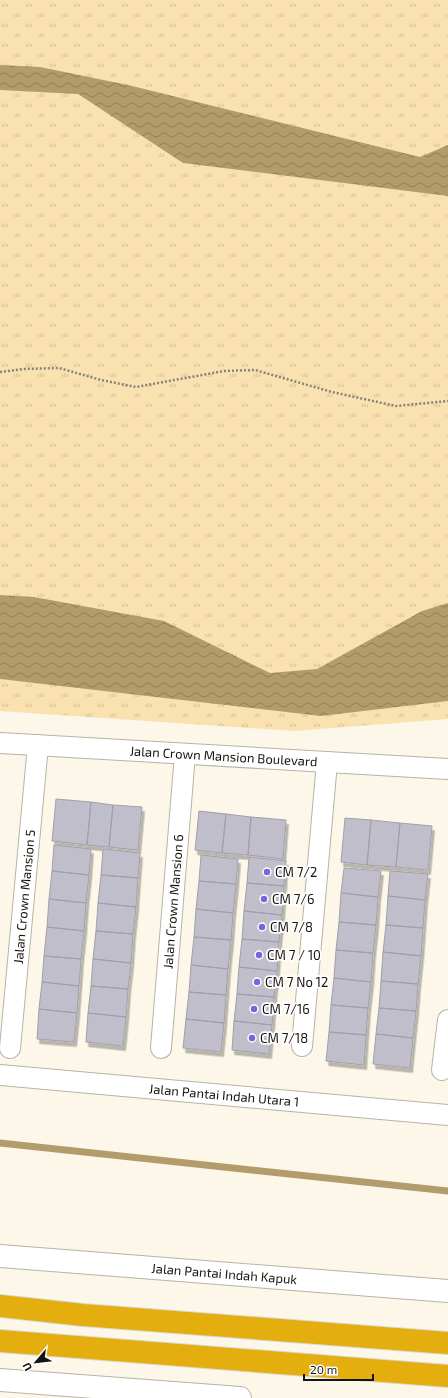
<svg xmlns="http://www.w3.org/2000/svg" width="448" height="1398" viewBox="0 0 448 1398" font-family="'Exo 2',sans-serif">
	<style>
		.grass { fill: url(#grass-tufts) }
		.water { fill: url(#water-waves) }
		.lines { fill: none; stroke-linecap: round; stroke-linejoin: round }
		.stream { stroke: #b39c6c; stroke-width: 7 }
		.building { fill: #c0becb; stroke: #a09fab; filter: url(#shadow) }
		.street-casing { stroke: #b8b3a6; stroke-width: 22 }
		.secondary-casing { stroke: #b8b3a6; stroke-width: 24 }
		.highway-casing { stroke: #dad9d9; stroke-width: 24 }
		.path { stroke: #87837a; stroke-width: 2.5; stroke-dasharray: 2 2; stroke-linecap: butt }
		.street { stroke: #fff; stroke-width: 20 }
		.secondary { stroke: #fff; stroke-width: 22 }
		.highway { stroke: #e3ae0e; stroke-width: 22 }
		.poi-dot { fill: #8060db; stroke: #fff; stroke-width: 1.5 }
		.labels { text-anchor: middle; stroke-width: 3.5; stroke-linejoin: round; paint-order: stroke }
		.street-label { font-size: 13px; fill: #161410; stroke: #fff }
		.poi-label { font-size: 13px; fill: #161410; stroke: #fff; text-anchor: start }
	</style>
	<defs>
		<pattern id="grass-tufts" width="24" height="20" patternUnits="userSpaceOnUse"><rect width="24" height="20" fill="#f9e2af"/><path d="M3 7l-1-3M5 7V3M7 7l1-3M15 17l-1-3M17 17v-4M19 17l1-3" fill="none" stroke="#d5c196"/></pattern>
		<pattern id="water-waves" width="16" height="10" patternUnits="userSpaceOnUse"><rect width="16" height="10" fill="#b39c6c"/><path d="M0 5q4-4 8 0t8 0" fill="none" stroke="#917e57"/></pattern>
		<filter id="shadow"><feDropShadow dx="2.5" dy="4.5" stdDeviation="0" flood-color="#0004"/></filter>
	</defs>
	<rect width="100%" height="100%" fill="#fdf7e9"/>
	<path class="grass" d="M0,0h448v719l-154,12 -294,-20z"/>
	<path class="water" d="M0,65l40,2 88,18 292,72 28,-12v51l-265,-33 -105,-69 -78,-4z
		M0,595l34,2 130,24 106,52 47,-4 105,-58 26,-8v98l-127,15 -321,-37z"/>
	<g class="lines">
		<path class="stream" d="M0,1143l448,48"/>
	</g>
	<path class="building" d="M56,799l35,3 -4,43 -35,-4z
		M91,802l22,3 -4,42 -22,-2z
		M113,805l29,2 -4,43 -29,-3z
		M199,811l27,3 -4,39 -27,-3z
		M226,814l25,3 -3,38 -26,-2z
		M251,817l35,3 -3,39 -35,-4z
		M345,818l26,2 -4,45 -26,-3z
		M371,820l29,3 -4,44 -29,-2z
		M400,823l32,3 -4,44 -32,-3z
		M54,845l37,4 -2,26 -37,-4z
		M103,849l37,4 -2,25 -37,-3z
		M201,855l37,4 -2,25 -37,-3z
		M249,857l37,4 -2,25 -37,-3z
		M344,868l37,3 -3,26 -37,-4z
		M52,871l37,4 -3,28 -37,-4z
		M390,871l38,3 -3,26 -37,-4z
		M101,875l37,3 -2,29 -38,-4z
		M199,881l37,3 -3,29 -37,-4z
		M247,883l37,3 -2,29 -38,-4z
		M341,893l37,4 -2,28 -37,-3z
		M388,896l37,4 -2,28 -37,-3z
		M49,899l37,4 -2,28 -37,-4z
		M98,903l38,4 -3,27 -37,-3z
		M196,909l37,4 -2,27 -37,-3z
		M244,911l38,4 -3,27 -37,-3z
		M339,922l37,3 -3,28 -37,-3z
		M386,925l37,3 -2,28 -38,-4z
		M47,927l37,4 -3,28 -37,-3z
		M96,931l37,3 -2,29 -38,-4z
		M194,937l37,3 -3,29 -37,-4z
		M242,939l37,3 -2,29 -38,-4z
		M336,950l37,3 -2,29 -37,-4z
		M383,952l38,4 -3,28 -37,-3z
		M44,956l37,3 -2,27 -37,-4z
		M93,959l38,4 -3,26 -37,-3z
		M191,965l37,4 -2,26 -37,-3z
		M239,967l38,4 -3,26 -37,-3z
		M334,978l37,4 -3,26 -37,-3z
		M381,981l37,3 -2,27 -37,-3z
		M42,982l37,4 -2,27 -38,-4z
		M91,986l37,3 -2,28 -38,-4z
		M189,992l37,3 -2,28 -38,-4z
		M237,994l37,3 -2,28 -38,-4z
		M331,1005l37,3 -2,27 -37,-3z
		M379,1008l37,3 -3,27 -37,-4z
		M39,1009l38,4 -3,29 -37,-3z
		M88,1013l38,4 -3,29 -37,-4z
		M186,1019l38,4 -3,29 -38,-4z
		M234,1021l38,4 -3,29 -37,-4z
		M329,1032l37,3 -2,30 -38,-4z
		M376,1034l37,4 -3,30 -37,-4z"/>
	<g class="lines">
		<defs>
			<g id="street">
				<path id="s1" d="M0,743l448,26"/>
				<path d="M302,1046l25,-284"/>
				<path id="s2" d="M10,1048l28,-303"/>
				<path id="s3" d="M161,1048l24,-294"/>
				<path d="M442,1070l6,-50"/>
				<path id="s4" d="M0,1075l448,40"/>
			</g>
			<g id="secondary">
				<path id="s5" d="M0,1256l448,35"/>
				<path d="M0,1380l240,18"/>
			</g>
			<path id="highway" d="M0,1306l83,9 365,28
				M0,1341l448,35"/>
		</defs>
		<use href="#street" class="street-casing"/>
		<use href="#secondary" class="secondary-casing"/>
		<use href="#highway" class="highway-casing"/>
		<path class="path" d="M0,372l23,-3 36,-1 42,12 35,7 88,-16 31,-1 77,22 64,14 52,-5"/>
		<use href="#street" class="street"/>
		<use href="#secondary" class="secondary"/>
		<use href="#highway" class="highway"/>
	</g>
	<g class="poi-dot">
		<circle cx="267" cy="872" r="4"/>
		<circle cx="264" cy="899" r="4"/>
		<circle cx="262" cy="927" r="4"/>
		<circle cx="259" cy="955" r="4"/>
		<circle cx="257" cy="982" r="4"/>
		<circle cx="254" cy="1009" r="4"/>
		<circle cx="252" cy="1038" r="4"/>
	</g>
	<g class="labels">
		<g class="street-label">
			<text dy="5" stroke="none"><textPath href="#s1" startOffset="224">Jalan Crown Mansion Boulevard</textPath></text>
			<text dy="5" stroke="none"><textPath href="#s2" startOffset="152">Jalan Crown Mansion 5</textPath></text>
			<text dy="5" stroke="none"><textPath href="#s3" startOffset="147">Jalan Crown Mansion 6</textPath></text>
			<text dy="5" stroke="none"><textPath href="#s4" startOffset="225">Jalan Pantai Indah Utara 1</textPath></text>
			<text dy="5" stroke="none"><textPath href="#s5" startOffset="225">Jalan Pantai Indah Kapuk</textPath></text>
		</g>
		<g class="poi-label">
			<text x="275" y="877">CM 7/2</text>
			<text x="272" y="904">CM 7/6</text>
			<text x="270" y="932">CM 7/8</text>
			<text x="267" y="960">CM 7 / 10</text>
			<text x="265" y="987">CM 7 No 12</text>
			<text x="262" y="1014">CM 7/16</text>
			<text x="260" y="1043">CM 7/18</text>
		</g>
	</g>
	<g transform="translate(36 1362) rotate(242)" stroke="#ffffff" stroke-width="3" paint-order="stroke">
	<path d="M0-3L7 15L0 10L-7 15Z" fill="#161410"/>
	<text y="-6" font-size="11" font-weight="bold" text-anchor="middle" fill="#161410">U</text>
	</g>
	<path d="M304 1374v6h69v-6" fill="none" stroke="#161410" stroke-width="2"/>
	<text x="310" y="1374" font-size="12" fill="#161410" stroke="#ffffff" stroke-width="3" paint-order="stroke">20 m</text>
</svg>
